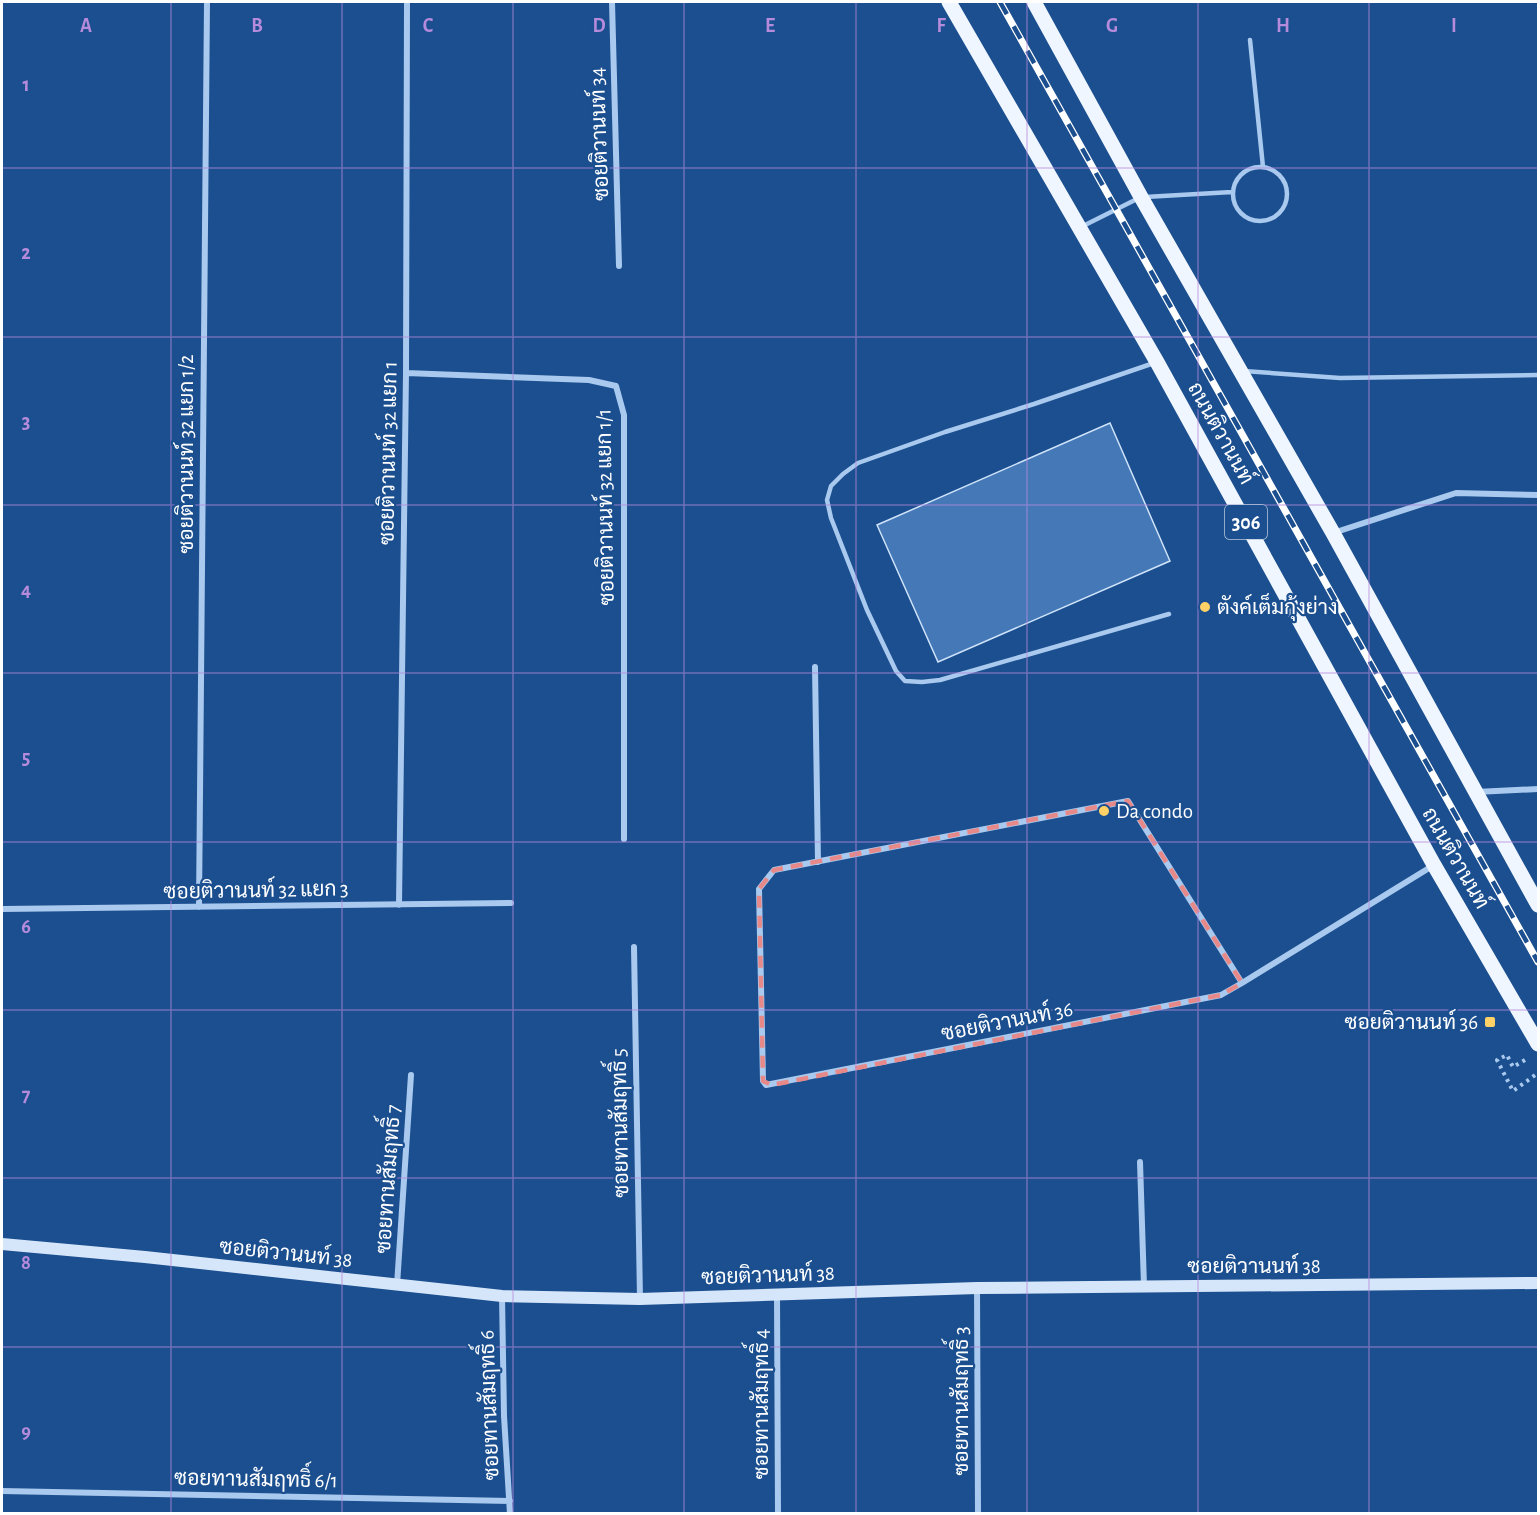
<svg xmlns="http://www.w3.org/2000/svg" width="1540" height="1515" viewBox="0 0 1540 1515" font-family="'Alegreya Sans',Sarabun,sans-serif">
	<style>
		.building { fill: #4478b7; stroke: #cfe3fa; stroke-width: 1.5 }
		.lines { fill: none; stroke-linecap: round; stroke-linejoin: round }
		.path { stroke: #a9c9ee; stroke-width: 4; stroke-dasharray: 3 4.5; stroke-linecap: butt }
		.lane { stroke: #a9c9ee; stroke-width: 4.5 }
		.street { stroke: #a9c9ee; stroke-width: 6 }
		.secondary { stroke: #d6e6fa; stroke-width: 12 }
		.primary { stroke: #f0f6ff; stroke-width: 15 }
		.rail-casing { stroke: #fff; stroke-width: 7 }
		.rail { stroke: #1b4f8f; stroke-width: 4.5; stroke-dasharray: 14; stroke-linecap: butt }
		.marked { fill: none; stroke: #e88989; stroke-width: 4.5; stroke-dasharray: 12 8; stroke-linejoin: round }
		.grid { fill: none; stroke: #b68bdc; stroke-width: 1.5; stroke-opacity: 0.55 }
		.poi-dot { fill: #ffd166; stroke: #1b4f8f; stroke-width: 2 }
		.labels { text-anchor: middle; stroke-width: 4.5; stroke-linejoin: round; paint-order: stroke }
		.shield { fill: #1b4f8f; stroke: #bbcadd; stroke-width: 1.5 }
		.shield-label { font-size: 20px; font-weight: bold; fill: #fff }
		.street-label { font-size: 21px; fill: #fff; stroke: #1b4f8f }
		.poi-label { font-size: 21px; fill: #fff; stroke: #1b4f8f; text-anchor: start }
		.grid-label { font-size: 20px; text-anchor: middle; font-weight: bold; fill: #b68bdc; stroke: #1b4f8f; stroke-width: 4.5; stroke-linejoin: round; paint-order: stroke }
	</style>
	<rect width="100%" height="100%" fill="#1b4f8f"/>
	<path class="building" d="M1110,423l60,138 -232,101 -61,-137z"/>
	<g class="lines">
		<path class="path" d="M1525,1060l-12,7 -6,-12 -10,5 16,31 25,-18"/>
		<path class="lane" d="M1250,40l13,127
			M1233 194a27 27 0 1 1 54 0a27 27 0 1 1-54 0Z
			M1145,197l87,-5
			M1083,226l54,-27
			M1154,363l-120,41 -89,28 -87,31 -15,11 -12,12 -4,14 4,18 36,92 29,61 9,10 17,1 18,-2 229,-66
			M1244,371l96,7 198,-3"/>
		<path class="street" d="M612,2l7,264
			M406,373l183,7 27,6 8,29v424
			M1333,533l123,-40 82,2
			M815,667l3,195
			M1476,792l62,-3
			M399,905l7,-532 1,-371
			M199,907l8,-905
			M2,909l509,-6
			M634,947l6,352
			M1242,983l-114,-182 -354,69 -15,19 4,192 3,4 455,-90 21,-12 192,-118
			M1140,1162l4,124
			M397,1285l14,-210
			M977,1289l1,225
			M777,1295l1,219
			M502,1296l2,120 6,98
			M2,1491l508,10"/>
		<path class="secondary" d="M2,1244l143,13 357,39 138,3 337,-11 561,-5"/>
		<path class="primary" d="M949,2l208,360 277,503 104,179
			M1034,2l107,195 192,336 205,372"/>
		<defs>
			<path id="rail" d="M1000,2l538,960"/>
		</defs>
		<use href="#rail" class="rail-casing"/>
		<use href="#rail" class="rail"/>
	</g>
	<path class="marked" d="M1128,801l114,182 -21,12 -449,90 -9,-4 -4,-192 15,-19z"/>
	<path class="grid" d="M171,2v1512M342,2v1512M513,2v1512M684,2v1512M856,2v1512M1027,2v1512M1198,2v1512M1369,2v1512M2,168h1536M2,337h1536M2,505h1536M2,673h1536M2,842h1536M2,1010h1536M2,1178h1536M2,1347h1536"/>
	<g class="poi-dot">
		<circle cx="1205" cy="607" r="6"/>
		<circle cx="1104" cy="811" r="6"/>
		<rect x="1484" y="1016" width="12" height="12" rx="3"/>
	</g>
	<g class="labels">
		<rect class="shield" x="1225" y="505" width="42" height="34" rx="4.5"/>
		<g class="shield-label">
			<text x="1246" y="529">306</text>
		</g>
		<g class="street-label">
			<text transform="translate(599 134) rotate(-92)" y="7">ซอยติวานนท์ 34</text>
			<text transform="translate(1221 433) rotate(61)" y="7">ถนนติวานนท์</text>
			<text transform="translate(388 453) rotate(-89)" y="7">ซอยติวานนท์ 32 แยก 1</text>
			<text transform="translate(186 454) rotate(-90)" y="7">ซอยติวานนท์ 32 แยก 1/2</text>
			<text transform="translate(605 507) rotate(-91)" y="7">ซอยติวานนท์ 32 แยก 1/1</text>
			<text transform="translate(1456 858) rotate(60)" y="7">ถนนติวานนท์</text>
			<text transform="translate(256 890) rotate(-1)" y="7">ซอยติวานนท์ 32 แยก 3</text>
			<text transform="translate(1007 1021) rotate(-11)" y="7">ซอยติวานนท์ 36</text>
			<text transform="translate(620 1123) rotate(-91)" y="7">ซอยทานสัมฤทธิ์ 5</text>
			<text transform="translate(388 1179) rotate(-86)" y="7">ซอยทานสัมฤทธิ์ 7</text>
			<text transform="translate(286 1253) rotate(6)" y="7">ซอยติวานนท์ 38</text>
			<text x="1254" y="1273">ซอยติวานนท์ 38</text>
			<text transform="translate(768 1275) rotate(-2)" y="7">ซอยติวานนท์ 38</text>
			<text transform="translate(961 1401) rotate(-90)" y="7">ซอยทานสัมฤทธิ์ 3</text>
			<text transform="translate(761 1404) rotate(-90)" y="7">ซอยทานสัมฤทธิ์ 4</text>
			<text transform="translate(489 1405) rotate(-92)" y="7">ซอยทานสัมฤทธิ์ 6</text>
			<text transform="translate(256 1479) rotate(1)" y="7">ซอยทานสัมฤทธิ์ 6/1</text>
		</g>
		<g class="poi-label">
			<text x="1217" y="614">ตังค์เต็มกุ้งย่าง</text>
			<text x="1116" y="818">Da condo</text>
			<text x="1478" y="1029" text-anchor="end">ซอยติวานนท์ 36</text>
		</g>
	</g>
	<g class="grid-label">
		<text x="86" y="32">A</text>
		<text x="257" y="32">B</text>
		<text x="428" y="32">C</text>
		<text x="599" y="32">D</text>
		<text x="770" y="32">E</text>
		<text x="941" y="32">F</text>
		<text x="1112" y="32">G</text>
		<text x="1283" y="32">H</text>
		<text x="1454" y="32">I</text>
		<text x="26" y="91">1</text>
		<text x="26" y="259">2</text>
		<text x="26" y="428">3</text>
		<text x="26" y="596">4</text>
		<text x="26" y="764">5</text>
		<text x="26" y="933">6</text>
		<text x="26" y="1101">7</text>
		<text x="26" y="1269">8</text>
		<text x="26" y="1438">9</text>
	</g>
	<rect width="1540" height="1515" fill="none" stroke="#ffffff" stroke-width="6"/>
</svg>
